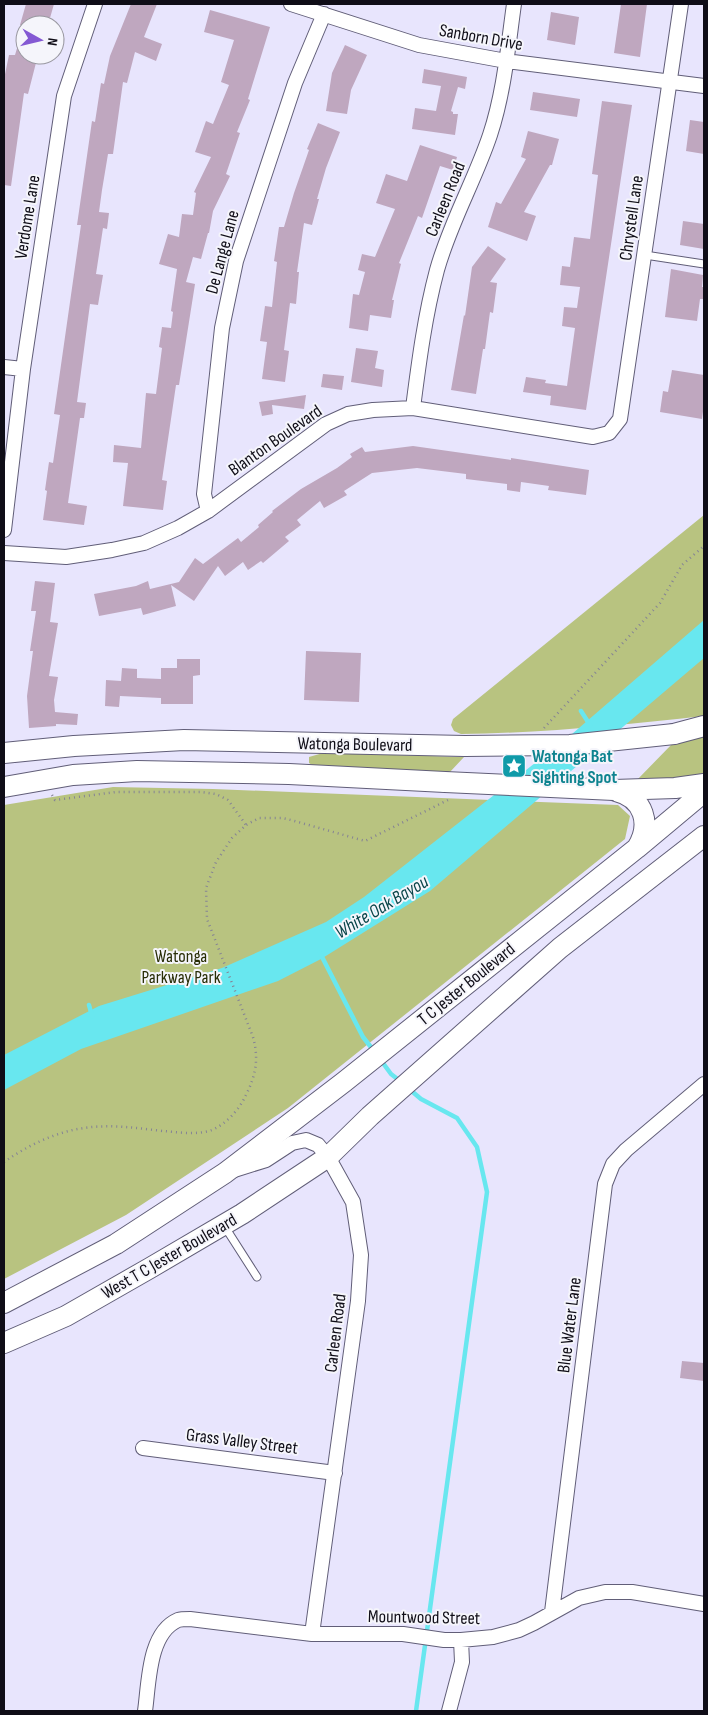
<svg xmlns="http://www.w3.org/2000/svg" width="708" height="1715" viewBox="0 0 708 1715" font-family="'Sofia Sans Condensed',sans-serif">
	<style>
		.green { fill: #b8c380 }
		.water { fill: #68e7ef }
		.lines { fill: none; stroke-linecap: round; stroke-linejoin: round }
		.stream { stroke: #68e7ef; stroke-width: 4.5 }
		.building { fill: #bfa7bf }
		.service-casing { stroke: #615e78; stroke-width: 9 }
		.minor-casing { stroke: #615e78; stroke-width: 16 }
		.secondary-casing { stroke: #615e78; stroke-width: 22 }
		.path { stroke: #858394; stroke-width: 2.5; stroke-dasharray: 1 4; stroke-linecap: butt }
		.service { stroke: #fff; stroke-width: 7 }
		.minor { stroke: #fff; stroke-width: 14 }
		.secondary { stroke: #fff; stroke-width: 20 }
		.secondary-bridge-casing { stroke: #615e78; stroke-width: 22; stroke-linecap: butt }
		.secondary-bridge { stroke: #fff; stroke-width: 20 }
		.labels { text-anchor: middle; stroke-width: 4; stroke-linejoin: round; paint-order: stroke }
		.street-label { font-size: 18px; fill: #0f0d17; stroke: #f5f5fb }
		.culture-label { font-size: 18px; font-weight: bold; fill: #0d838f; stroke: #f5f5fb; text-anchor: start }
		.park-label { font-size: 18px; fill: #282d06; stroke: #f5f5fb }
		.water-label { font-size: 19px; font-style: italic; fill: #094549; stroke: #f5f5fb }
	</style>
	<rect width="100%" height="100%" fill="#e8e5fd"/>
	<path class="green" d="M704,515v201c-81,9 -161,17 -243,18l-7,-3 -3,-6 2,-6z
		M704,737v42l-69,3 38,-39z
		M323,753l141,4 -15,16 -134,-6 -6,-4v-6z
		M113,787l100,2 405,16 12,11 -5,23 -337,269 -162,107 -122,64v-474z"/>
	<path class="water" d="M704,620v38l-274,233 -109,68 -43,22 -197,68 -77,41v-35l95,-49 123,-38 104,-46 38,-25 208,-163z"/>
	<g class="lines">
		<path class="stream" d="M581,711l9,14
			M320,953l43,84 11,14
			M89,1005l3,11
			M380,1059l11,15 9,7
			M408,1088l13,11 36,19 20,29 10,45 -71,519"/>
	</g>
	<path class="building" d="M26,4h28l-6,21h-28z
		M131,4h26l-13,33 18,7 -6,17 -21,-9 -8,31 -4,-1 -10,72h-5l-6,36 -3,22 10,1 -2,16 -4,-1 -7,46 7,1 -5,30 -8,-1 -13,98 9,1 -2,15h-4l-12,85 19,3 -3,19 -41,-5 4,-29 -2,-1 4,-28 4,1 7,-48 -6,-1 27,-189h-4l15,-104 3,1 6,-39 3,1 6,-28z
		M621,4h26l-7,53 -26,-4z
		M210,10l60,17 -22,72 2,1 -13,32 3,1 -14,41 4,2 -17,35 -4,22h-1l-7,26 -8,-2 -7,25 9,2 -16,101h-3l-14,95 5,1 -4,29 -40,-4 5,-43 -15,-1 1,-17 27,3 5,-55 10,1 6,-46 -3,-1 3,-20 9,1 2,-16 -2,-1 6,-42 -18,-5 9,-30 11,3 3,-23 11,1 3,-22 -2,-1 17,-35 -16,-5 11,-31 7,3 16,-39 -8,-3 13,-42 -30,-8z
		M551,12l28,5 -4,28 -28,-5z
		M22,32h3v23h13l-10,39 -4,-1 -13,93 -7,-1v-106l5,-24h6z
		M345,45l22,10 -16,35 -4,24 -21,-3 6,-38z
		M424,69l43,8 -2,12 -7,-2 -7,24 2,1v2h5l-3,21 -43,-6 3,-21 21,3 5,-25 -19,-3z
		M533,92l47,7 -3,18 -47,-7z
		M602,101l30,4 -46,305 -36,-5 1,-9 -28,-4 3,-15 20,3 -1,3 22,3 8,-58 -13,-2 2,-19 13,1 3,-21 -20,-2 2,-19 8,1 4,-30 16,2 8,-64 -6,-1z
		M690,120l14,2v32l-18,-3z
		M318,123l22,9 -14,36 -9,31h2l-7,26 -8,-2 -7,49h2l-3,32 -6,-1 -6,47 5,1 -4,31 -23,-3 5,-37 -7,-1 5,-35 7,1 5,-45 -3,-1 5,-34h5l10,-34 15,-43 -2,-1z
		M528,131l31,8 -7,26h-2l-26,47 12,4 -9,25 -39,-14 8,-25 5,2 25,-45 -5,-2z
		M420,145l37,12 -4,13 -13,-4 -18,52 -4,-2 -19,47 2,1 -9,36h2l-3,18 -21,-3 -2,16 -19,-3 4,-34 6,1 6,-23 -7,-2 4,-16 13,3 20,-48 -19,-6 10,-29 21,7z
		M683,221l21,3v25l-24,-4z
		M488,246l18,13 -16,23 7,1 -4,30 -3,-1 -5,37h-2l-7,45 -25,-4 13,-75 1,1 7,-49z
		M671,269l32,6 -1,12h2v12h-4l-3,22 -32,-4z
		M356,348l22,3 -3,17 9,2 -2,17 -31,-5z
		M672,370l32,5v29l-2,15 -42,-7 3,-21 5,1z
		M323,374l21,2 -2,14 -21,-3z
		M306,395l-2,14 -32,-4 1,9 -11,2 -3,-14z
		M413,446l98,14v-2l78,12 -3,25 -38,-5 1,-4 -28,-4 -1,10 -13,-2v-6l-41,-5v-5l-49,-6 -45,5 -28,18 3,4 -23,13 -4,-7 -23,19 4,5 -16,12 4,4 -26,22 -2,-2 -13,9 -5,-8 -18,14 -7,-10 -24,35 -23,-16 5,21 -33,9 -2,-7 -42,8 -5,-22 42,-8 12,-5 2,8 29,-7 16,-24 8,6 35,-26 3,4 18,-15 -1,-2 15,-13 -1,-1 29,-22 36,-21 15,-11 -2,-3 12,-7 3,5z
		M35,581l20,2 -5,39 8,1 -9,53 9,1 -4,23 1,12 23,2 -1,11 -21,-1v2l-27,2 -2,-32 6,-45h-3l6,-40h-5z
		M306,651l55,2 -2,49 -55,-2z
		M177,659h23v16l-7,1v28h-32v-6l-41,-2 -1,11 -14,-1 1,-26 15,1 1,-13 15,1v9l24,1v-11h16z
		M682,1361l22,2v18l-24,-3z"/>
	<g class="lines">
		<defs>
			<path id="service" d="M645,255l59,9
				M225,1227l32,50"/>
			<path id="minor" d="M291,4l128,41 87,16 198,25
				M4,367l19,2
				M413,408c6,-47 12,-93 24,-138 13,-47 38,-90 53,-135 14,-42 18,-88 24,-131
				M208,511l-4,-17 18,-166 14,-67 59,-178 29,-69
				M4,530l19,-161 41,-273 31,-92
				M4,553l62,4 46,-7 32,-7 34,-15 30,-17 118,-87 22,-10 25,-4 40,-2 180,29 16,-4 11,-14 61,-415
				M234,1170l32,-10 26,-17 14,-3 12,5 10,12 25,45 8,53 -3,46 -46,333
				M143,1448l192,25
				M552,1612l53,-428 8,-20 13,-14 78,-66
				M145,1711c4,-27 3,-78 33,-91 3,-1 8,-1 12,-1l122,15h91l41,6h17l32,-3 26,-7 15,-7 45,-25 26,-6h27l72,12
				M449,1711l13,-49 -1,-22"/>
			<path id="secondary" d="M674,734l30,-8
				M4,753l70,-7 110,-6 281,6
				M4,787l69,-12 64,-4 152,3 156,8
				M614,790l61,-2 29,-4
				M616,791c28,7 36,33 21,57
				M4,1303l112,-59 109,-71 119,-91 293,-234 67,-56
				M4,1343l62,-27 84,-48 92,-54 86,-57 42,-41 190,-168 144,-112"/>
		</defs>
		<use href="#service" class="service-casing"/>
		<use href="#minor" class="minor-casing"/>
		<use href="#secondary" class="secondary-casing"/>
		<path class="path" d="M544,728l116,-125 22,-38 22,-19
			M52,795l3,5 61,-8h85l15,2 12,6 18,25
			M4,1162c23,-16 51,-30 80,-34 26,-4 52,0 79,3 14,1 31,4 46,0 16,-5 30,-21 37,-36 10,-20 13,-36 7,-58l-46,-118 -1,-31 10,-26 16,-24 14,-13 13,-7h23l9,2 74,21 83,-41"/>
		<use href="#service" class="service"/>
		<use href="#minor" class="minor"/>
		<use href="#secondary" class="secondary"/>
		<defs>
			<path id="secondary-bridge" d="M465,746l105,-1 104,-11
				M445,782l169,8"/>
		</defs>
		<use href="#secondary-bridge" class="secondary-bridge-casing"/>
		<use href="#secondary-bridge" class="secondary-bridge"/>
	</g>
	<defs>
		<symbol id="sight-square" viewBox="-11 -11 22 22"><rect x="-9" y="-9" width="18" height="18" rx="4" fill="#0f9aa8" stroke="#f5f5fb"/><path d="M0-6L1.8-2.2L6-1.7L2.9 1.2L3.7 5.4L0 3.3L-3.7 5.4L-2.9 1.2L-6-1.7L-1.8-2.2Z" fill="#fff"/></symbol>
	</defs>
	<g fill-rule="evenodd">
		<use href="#sight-square" x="500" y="752" width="28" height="28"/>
	</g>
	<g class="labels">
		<g class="street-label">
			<text transform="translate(481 37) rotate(10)" y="6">Sanborn Drive</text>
			<text transform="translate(445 199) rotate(-68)" y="6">Carleen Road</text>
			<text transform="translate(27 217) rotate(-81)" y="6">Verdome Lane</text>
			<text transform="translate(631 218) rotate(-82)" y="6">Chrystell Lane</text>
			<text transform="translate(222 252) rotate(-75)" y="6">De Lange Lane</text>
			<text transform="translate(275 440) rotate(-35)" y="6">Blanton Boulevard</text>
			<text transform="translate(355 744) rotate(1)" y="6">Watonga Boulevard</text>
			<text transform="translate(466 984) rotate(-39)" y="6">T C Jester Boulevard</text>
			<text transform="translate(169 1256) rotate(-30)" y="6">West T C Jester Boulevard</text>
			<text transform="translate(569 1325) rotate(-83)" y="6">Blue Water Lane</text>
			<text transform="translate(335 1333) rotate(-83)" y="6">Carleen Road</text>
			<text transform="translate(242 1441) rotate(7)" y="6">Grass Valley Street</text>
			<text transform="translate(424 1617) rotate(1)" y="6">Mountwood Street</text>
		</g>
		<g class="culture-label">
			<text x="532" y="762">Watonga Bat<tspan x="532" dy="21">Sighting Spot</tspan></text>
		</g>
		<g class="park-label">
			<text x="181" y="962">Watonga<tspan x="181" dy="21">Parkway Park</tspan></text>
		</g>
		<g class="water-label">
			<text transform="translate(381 906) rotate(-31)" y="7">White Oak Bayou</text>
		</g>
	</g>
	<rect width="708" height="1715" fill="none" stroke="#0f0d17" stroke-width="10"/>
	<g transform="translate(40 40) rotate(98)"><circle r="24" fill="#f5f5fb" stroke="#9998a0"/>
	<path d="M0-4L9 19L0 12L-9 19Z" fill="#8459d3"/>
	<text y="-8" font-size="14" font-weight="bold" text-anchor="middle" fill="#0f0d17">N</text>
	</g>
</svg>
